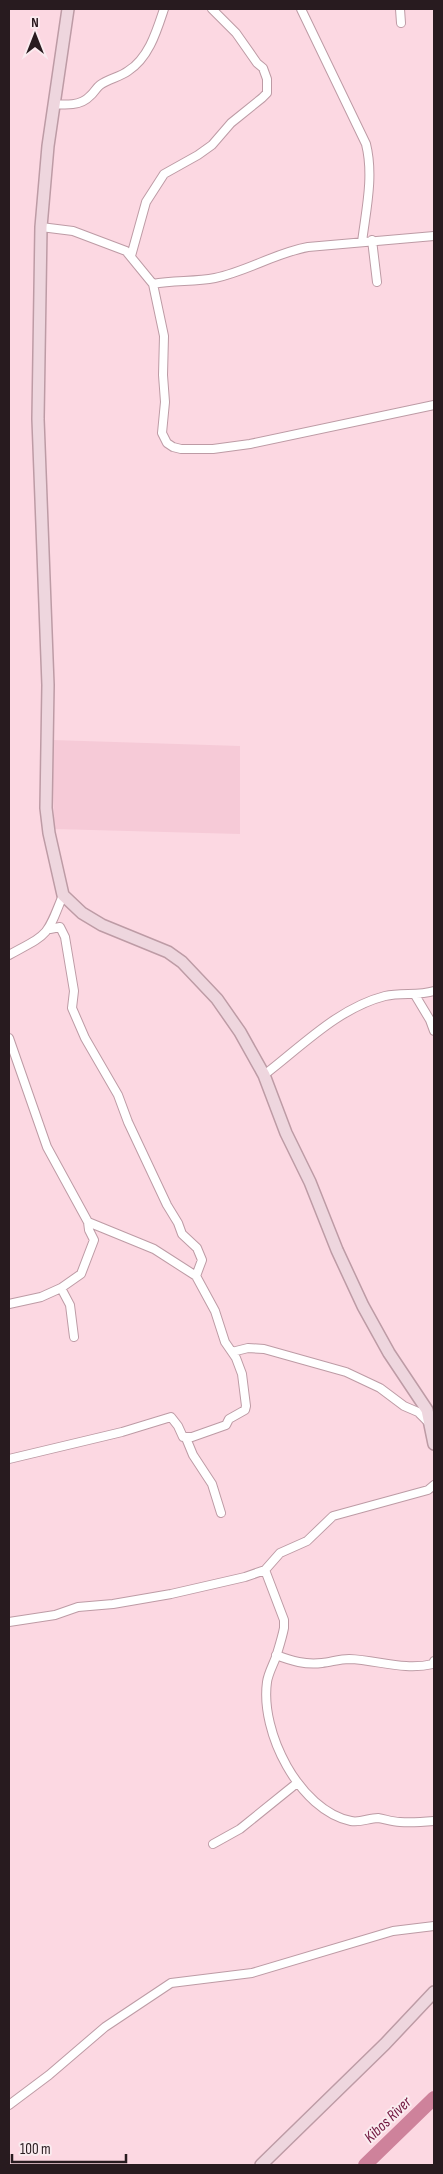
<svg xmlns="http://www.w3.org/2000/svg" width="443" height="2174" viewBox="0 0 443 2174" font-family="'Sofia Sans Condensed',sans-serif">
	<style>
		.built { fill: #f6cad7 }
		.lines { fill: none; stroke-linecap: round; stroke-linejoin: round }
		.river { stroke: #ce829b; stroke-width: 14 }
		.street-casing { stroke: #bd9ba5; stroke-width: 10 }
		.secondary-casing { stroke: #bd9ba5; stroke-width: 14 }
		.street { stroke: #fff; stroke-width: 8 }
		.secondary { stroke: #eed6de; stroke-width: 11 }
		.labels { text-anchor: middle; stroke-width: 4; stroke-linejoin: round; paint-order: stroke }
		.water-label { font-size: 16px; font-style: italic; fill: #71173f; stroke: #faebef }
	</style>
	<rect width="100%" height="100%" fill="#fcd8e2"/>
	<path class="built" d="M52,740l188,6v88l-186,-5z"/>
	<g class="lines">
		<path class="river" d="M365,2165l69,-67"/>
		<defs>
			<path id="street" d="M301,9l65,135c8,32 0,66 -4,98
				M400,9l1,14
				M53,104c12,1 28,2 37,-8 4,-3 6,-8 10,-11 8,-6 20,-8 28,-14 21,-13 29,-41 36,-62
				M41,227l32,4 53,20 27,33c21,-4 41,-2 62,-6 33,-7 60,-25 93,-31l126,-11
				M372,240l5,42
				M131,256l15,-54 18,-28 34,-19 14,-10 19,-22 31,-25 5,-5v-14l-4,-11 -6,-5 -21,-30 -24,-24
				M153,284l11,52 -1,39 2,27 -3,31 5,10 6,4 8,2h32l37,-5 184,-39
				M9,955c40,-22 37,-17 54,-60
				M415,995l15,25 4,11
				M9,1038l38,109 41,75 1,8 5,10 -13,34 -20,14
				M264,1075c37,-28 74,-67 121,-79 16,-4 33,0 49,-5
				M88,1222l66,27 42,27
				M9,1304l32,-7 20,-9 9,17 4,32
				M232,1352l16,-4 16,1 82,23 34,16 24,18 14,6 12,12
				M186,1438l7,17 19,29 9,29
				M9,1459l113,-27 49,-15 7,9 5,11h9l34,-12 3,-6 16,-9 1,-4 -4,-32 -6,-16 -11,-16 -10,-31 -19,-35 6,-16 -5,-12 -15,-14 -4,-11 -11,-18 -39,-83 -10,-27 -33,-57 -13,-30 2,-17 -9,-54 -5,-10 -10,2
				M265,1570l19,50v8c-2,10 -5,19 -8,29 -3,8 -8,17 -9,25 -7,50 32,128 84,139 9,2 18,-3 27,-3 7,1 14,4 22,4 11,1 23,0 34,-1
				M9,1622l46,-7 23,-8 35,-3 58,-10 74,-17 20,-7 15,-17 27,-12 26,-25 95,-26 6,-5
				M276,1655c16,6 29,10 46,8 9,-1 18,-4 27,-4 29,1 55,12 84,5l1,-3
				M213,1844l27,-15 57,-46
				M9,2105l40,-30 56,-48 66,-44 81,-10 141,-42 41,-5"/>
			<path id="secondary" d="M68,9l-20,137 -7,81 -3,192 10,266 -2,123 3,25 14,62 19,18 20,12 66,27 14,10 35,37 23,33 24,43 22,58 24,49 27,68 26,56 26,47 38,57 7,34
				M261,2165l124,-121 49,-52"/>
		</defs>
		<use href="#street" class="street-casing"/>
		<use href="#secondary" class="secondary-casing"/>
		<use href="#street" class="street"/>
		<use href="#secondary" class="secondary"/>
	</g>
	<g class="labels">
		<g class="water-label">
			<text transform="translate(387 2119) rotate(-44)" y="6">Kibos River</text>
		</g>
	</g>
	<rect width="443" height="2174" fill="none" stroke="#281b1f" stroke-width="20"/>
	<g transform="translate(35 35)" stroke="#faebef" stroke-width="4" paint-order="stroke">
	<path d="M0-4L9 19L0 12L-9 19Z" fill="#281b1f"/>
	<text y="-8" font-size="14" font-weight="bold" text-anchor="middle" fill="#281b1f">N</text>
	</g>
	<path d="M12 2154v8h114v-8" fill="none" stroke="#281b1f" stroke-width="2.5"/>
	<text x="20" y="2154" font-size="15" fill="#281b1f" stroke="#faebef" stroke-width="4" paint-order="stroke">100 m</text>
</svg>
